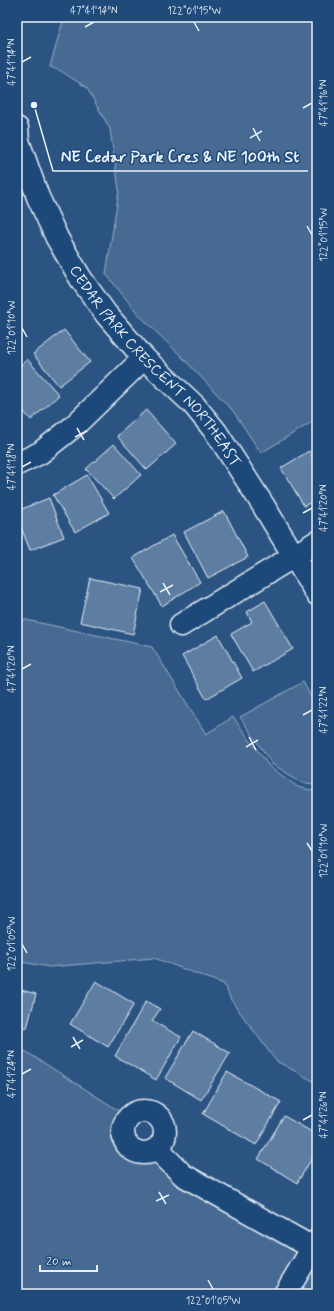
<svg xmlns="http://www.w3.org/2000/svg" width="334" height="1311" viewBox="0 0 334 1311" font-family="Mynerve,sans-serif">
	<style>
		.green { fill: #476b93; stroke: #98aec6 }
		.building { fill: #5d7da1; stroke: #e8f1f8 }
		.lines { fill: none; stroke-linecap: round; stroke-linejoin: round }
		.minor-casing { stroke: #e8f1f8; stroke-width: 25 }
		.minor { stroke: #1f4a7a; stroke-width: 22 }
		.ticks { fill: none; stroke: #e8f1f8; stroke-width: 1.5 }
		.labels { text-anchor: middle; stroke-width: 3; stroke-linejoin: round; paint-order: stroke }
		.street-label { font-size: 15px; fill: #e8f1f8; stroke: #1f4a7a }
		.leader { fill: none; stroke: #e8f1f8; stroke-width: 1.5 }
		.callout-dot { fill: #e8f1f8; stroke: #1f4a7a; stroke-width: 1.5 }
		.callout-label { font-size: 16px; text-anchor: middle; font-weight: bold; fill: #e8f1f8; stroke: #1f4a7a; stroke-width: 3; stroke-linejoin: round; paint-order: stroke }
		.neatline { fill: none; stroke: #e8f1f8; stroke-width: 1.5 }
		.ticks-label { font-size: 10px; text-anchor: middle; fill: #e8f1f8 }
	</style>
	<rect width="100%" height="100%" fill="#2b5482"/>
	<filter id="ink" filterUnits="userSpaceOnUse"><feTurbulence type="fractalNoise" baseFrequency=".025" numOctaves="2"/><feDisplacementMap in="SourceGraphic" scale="8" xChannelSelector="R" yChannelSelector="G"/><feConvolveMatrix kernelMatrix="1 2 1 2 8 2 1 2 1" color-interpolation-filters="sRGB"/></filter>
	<g filter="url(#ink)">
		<path class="green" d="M64,17h253v402l-56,34 -28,-42 -52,-55 -42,-41 -33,-41 13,-84 -9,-61 -23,-41 -26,-17 -11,-4z
			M17,618l135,29 54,87 27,-17 36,49 29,21 19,5v291l-41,-22 -45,-61 -7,-16 -70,-26 -105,9 -32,-6z
			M303,682l14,26v76l-14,-1 -31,-19 -32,-47z
			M25,1051l104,66c-14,20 0,42 25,35l12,6 151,83v53h-300v-242z"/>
		<path class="building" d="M64,330l26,32 -31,24 -26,-32z
			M27,359l32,36 -28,25 -14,-16v-35z
			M146,410l30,34 -29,26 -30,-34z
			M114,444l27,31 -27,24 -28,-30z
			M309,451l8,14v34l-13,7 -23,-38z
			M87,475l22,38 -34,19 -22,-37z
			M49,498l15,39 -34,13 -13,-33v-6z
			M224,511l24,46 -40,21 -24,-46z
			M172,535l28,47 -38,24 -29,-48z
			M90,578l53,11 -10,45 -53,-12z
			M265,601l28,48 -40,23 -22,-38 21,-12 -5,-10z
			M218,635l24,43 -36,21 -24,-43z
			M96,981l38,23 -26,43 -38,-23z
			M17,989l19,5 -9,34 -10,-3z
			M146,1001l14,8 -8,12 29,16 -25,43 -41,-24z
			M193,1031l37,22 -29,47 -36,-22z
			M227,1072l54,30 -25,43 -53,-31z
			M284,1116l33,19v15l-20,33 -39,-24z"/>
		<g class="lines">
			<defs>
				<g id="minor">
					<path id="s1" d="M17,128l1,13 20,56 19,41 24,41 25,35 38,44 50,47 22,27 47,73 54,89"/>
					<path d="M17,464l23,-11 34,-27 70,-68"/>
					<path d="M181,625l136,-83"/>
					<circle cx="144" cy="1132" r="21"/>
					<path d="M160,1148l6,10 17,17 130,73"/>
					<path d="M285,1294l32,-53"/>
				</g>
			</defs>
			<use href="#minor" class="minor-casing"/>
			<use href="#minor" class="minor"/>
		</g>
	</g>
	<path class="ticks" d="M194,22l5,9M85,27l9,-5M22,62l9,-5M303,108l9,-5M253,128l7,13M250,138l12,-7M307,226l5,9M22,328l5,9M77,428l7,12M75,437l12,-6M22,467l9,-5M303,513l9,-5M163,583l7,12M160,592l13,-7M22,669l9,-5M303,715l9,-5M249,737l7,13M246,747l12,-7M307,843l5,8M22,944l5,9M73,1037l7,12M71,1047l12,-7M22,1074l9,-5M303,1120l9,-5M159,1192l7,12M156,1201l13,-6M208,1280l5,9"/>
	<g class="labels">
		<g class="street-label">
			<text dy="5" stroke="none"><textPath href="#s1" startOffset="280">CEDAR PARK CRESCENT NORTHEAST</textPath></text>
		</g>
	</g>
	<path class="leader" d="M34 105L53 171H308"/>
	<circle class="callout-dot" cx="34" cy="105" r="4"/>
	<g class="callout-label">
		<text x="180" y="162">NE Cedar Park Cres &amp; NE 100th St</text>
	</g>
	<rect width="334" height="1311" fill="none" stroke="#1f4a7a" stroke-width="44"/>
	<path d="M40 1265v6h57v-6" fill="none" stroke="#e8f1f8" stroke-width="2"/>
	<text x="46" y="1265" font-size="12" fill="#e8f1f8" stroke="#1f4a7a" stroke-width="3" paint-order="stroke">20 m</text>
	<rect x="22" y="22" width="290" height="1267" class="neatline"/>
	<g class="ticks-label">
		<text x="94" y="14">47°41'14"N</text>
		<text x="194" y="14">122°01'15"W</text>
		<text transform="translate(11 62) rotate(-90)" y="4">47°41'14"N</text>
		<text transform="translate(323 103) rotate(-90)" y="4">47°41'16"N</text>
		<text transform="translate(323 235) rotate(-90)" y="4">122°01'15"W</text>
		<text transform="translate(11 328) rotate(-90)" y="4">122°01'10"W</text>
		<text transform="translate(11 467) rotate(-90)" y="4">47°41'18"N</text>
		<text transform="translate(323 508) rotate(-90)" y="4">47°41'20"N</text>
		<text transform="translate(11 669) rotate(-90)" y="4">47°41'20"N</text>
		<text transform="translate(323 710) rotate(-90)" y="4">47°41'22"N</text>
		<text transform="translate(323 851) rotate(-90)" y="4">122°01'10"W</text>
		<text transform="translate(11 944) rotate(-90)" y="4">122°01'05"W</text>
		<text transform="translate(11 1074) rotate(-90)" y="4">47°41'24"N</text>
		<text transform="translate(323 1115) rotate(-90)" y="4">47°41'26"N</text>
		<text x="213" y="1304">122°01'05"W</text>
	</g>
</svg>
